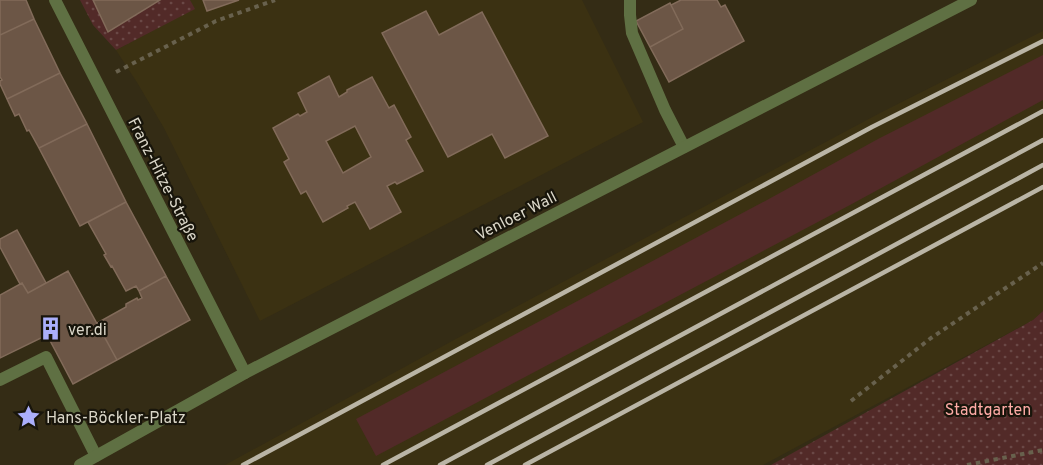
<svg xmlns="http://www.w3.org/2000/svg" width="1043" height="465" viewBox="0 0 1043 465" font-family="Overpass,sans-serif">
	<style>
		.built { fill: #3b3112 }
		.grass { fill: #522a28 }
		.park { fill: url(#park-dots) }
		.building { fill: #6c5646; stroke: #826b5a; stroke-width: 1.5; fill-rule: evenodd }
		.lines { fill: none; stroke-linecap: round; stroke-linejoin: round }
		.path { stroke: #68614d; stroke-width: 4; stroke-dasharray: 4.5 4.5; stroke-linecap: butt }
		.service { stroke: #5f7043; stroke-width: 12 }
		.minor { stroke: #5f7043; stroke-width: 12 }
		.tertiary { stroke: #5f7043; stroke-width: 12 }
		.rail { stroke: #bab5a6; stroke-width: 4.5 }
		.labels { text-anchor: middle; stroke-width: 4.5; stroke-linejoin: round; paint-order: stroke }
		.street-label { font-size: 16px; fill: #dad6c8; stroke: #18150b }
		.poi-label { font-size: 16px; fill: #dad6c8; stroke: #18150b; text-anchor: start }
		.park-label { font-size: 16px; fill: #feaba6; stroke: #18150b }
	</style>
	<defs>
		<pattern id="park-dots" width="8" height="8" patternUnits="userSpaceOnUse" patternTransform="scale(1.5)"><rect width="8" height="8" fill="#522a28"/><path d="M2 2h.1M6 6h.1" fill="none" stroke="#6a4846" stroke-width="1.8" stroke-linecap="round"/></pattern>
	</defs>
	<rect width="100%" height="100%" fill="#342c15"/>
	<path class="built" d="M190,0h392l61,122 -383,199 -96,-193 -26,-44 -22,-34 78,-41z
		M1043,31v280l-10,9 -270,145h-538l229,-125 426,-227z"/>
	<path class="grass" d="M1043,55v45l-193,105 -474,251 -20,-37 411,-219 111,-61z"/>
	<path class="park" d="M80,0h110l5,9 -79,41 -23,-25z
		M1043,311v154h-272l262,-145z"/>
	<path class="building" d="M0,0h26l8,19 -34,16z
		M93,0h67l-52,32z
		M203,0h36l-32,11z
		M681,0h36l4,7 4,-2 19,36 -75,41 -19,-35 33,-18 -12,-24z
		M670,3l13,26 -33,18 -14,-26z
		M426,11l13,24 43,-23 66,124 -43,22 -13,-24 -44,23 -66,-124z
		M34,19l26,54 -53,26 -7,-15v-3l2,-1 -2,-3v-42z
		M60,73l27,51 -48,24 -10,-18 -2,1 -8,-17 -4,2 -8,-17z
		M329,76l10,21 8,-5v-2l25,-13 17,31 5,-3 17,32 -5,3 17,31 -26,13 -2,-2 -8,4 14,26 -31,17 -15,-27 -8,4 1,2 -25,14 -17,-31 -5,3 -17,-32 5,-3 -16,-31 25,-14 2,2 7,-4 -9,-19zM355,126l16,31 -28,16 -17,-32z
		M87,124l39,78 -46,24 -41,-78z
		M126,202l40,74 -27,15 -3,-5 -10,5 -14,-25 -1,1 -7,-12 2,-1 -18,-32z
		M17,230l29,53 -18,10 -6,-10 -2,1 -20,-37v-8z
		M68,271l49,89 -44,24 -26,-49 -47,23v-63l22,-12 6,10z
		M166,276l24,44 -73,40 -20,-37 29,-16v-3l11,-6 1,2 4,-2 -3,-7z"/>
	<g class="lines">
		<path class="path" d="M116,72l100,-51 59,-21
			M851,401l80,-63 112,-75
			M967,465l76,-15"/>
		<path class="service" d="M630,0v15l2,18 33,77 19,37"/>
		<path class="minor" d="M55,0l190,373
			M0,380l46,-23 50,99"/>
		<path class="tertiary" d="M80,465l165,-92 726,-373"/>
		<path class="rail" d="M243,465l629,-338 171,-86
			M383,465l660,-354
			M440,465l603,-325
			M487,465l556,-300
			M525,465l518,-278"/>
	</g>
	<defs>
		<symbol id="building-bare" viewBox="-9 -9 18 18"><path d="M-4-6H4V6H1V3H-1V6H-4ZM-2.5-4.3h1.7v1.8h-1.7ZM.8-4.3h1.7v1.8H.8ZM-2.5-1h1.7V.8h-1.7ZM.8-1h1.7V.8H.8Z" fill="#abaffb" stroke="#18150b" stroke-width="2.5" paint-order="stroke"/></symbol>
		<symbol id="sight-bare" viewBox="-9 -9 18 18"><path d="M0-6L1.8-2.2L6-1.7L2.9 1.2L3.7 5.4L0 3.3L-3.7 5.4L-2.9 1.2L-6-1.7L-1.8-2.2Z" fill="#abaffb" stroke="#18150b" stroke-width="2.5" paint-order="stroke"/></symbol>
	</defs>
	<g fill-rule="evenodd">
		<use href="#building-bare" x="34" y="312" width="33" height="33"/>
		<use href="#sight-bare" x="12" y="400" width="33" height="33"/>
	</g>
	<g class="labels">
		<g class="street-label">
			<text transform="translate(164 179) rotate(63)" y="6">Franz-Hitze-Straße</text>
			<text transform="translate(516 215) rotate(-27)" y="6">Venloer Wall</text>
		</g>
		<g class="poi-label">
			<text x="68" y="335">ver.di</text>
			<text x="46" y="423">Hans-Böckler-Platz</text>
		</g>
		<g class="park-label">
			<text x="988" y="415">Stadtgarten</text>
		</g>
	</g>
</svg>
